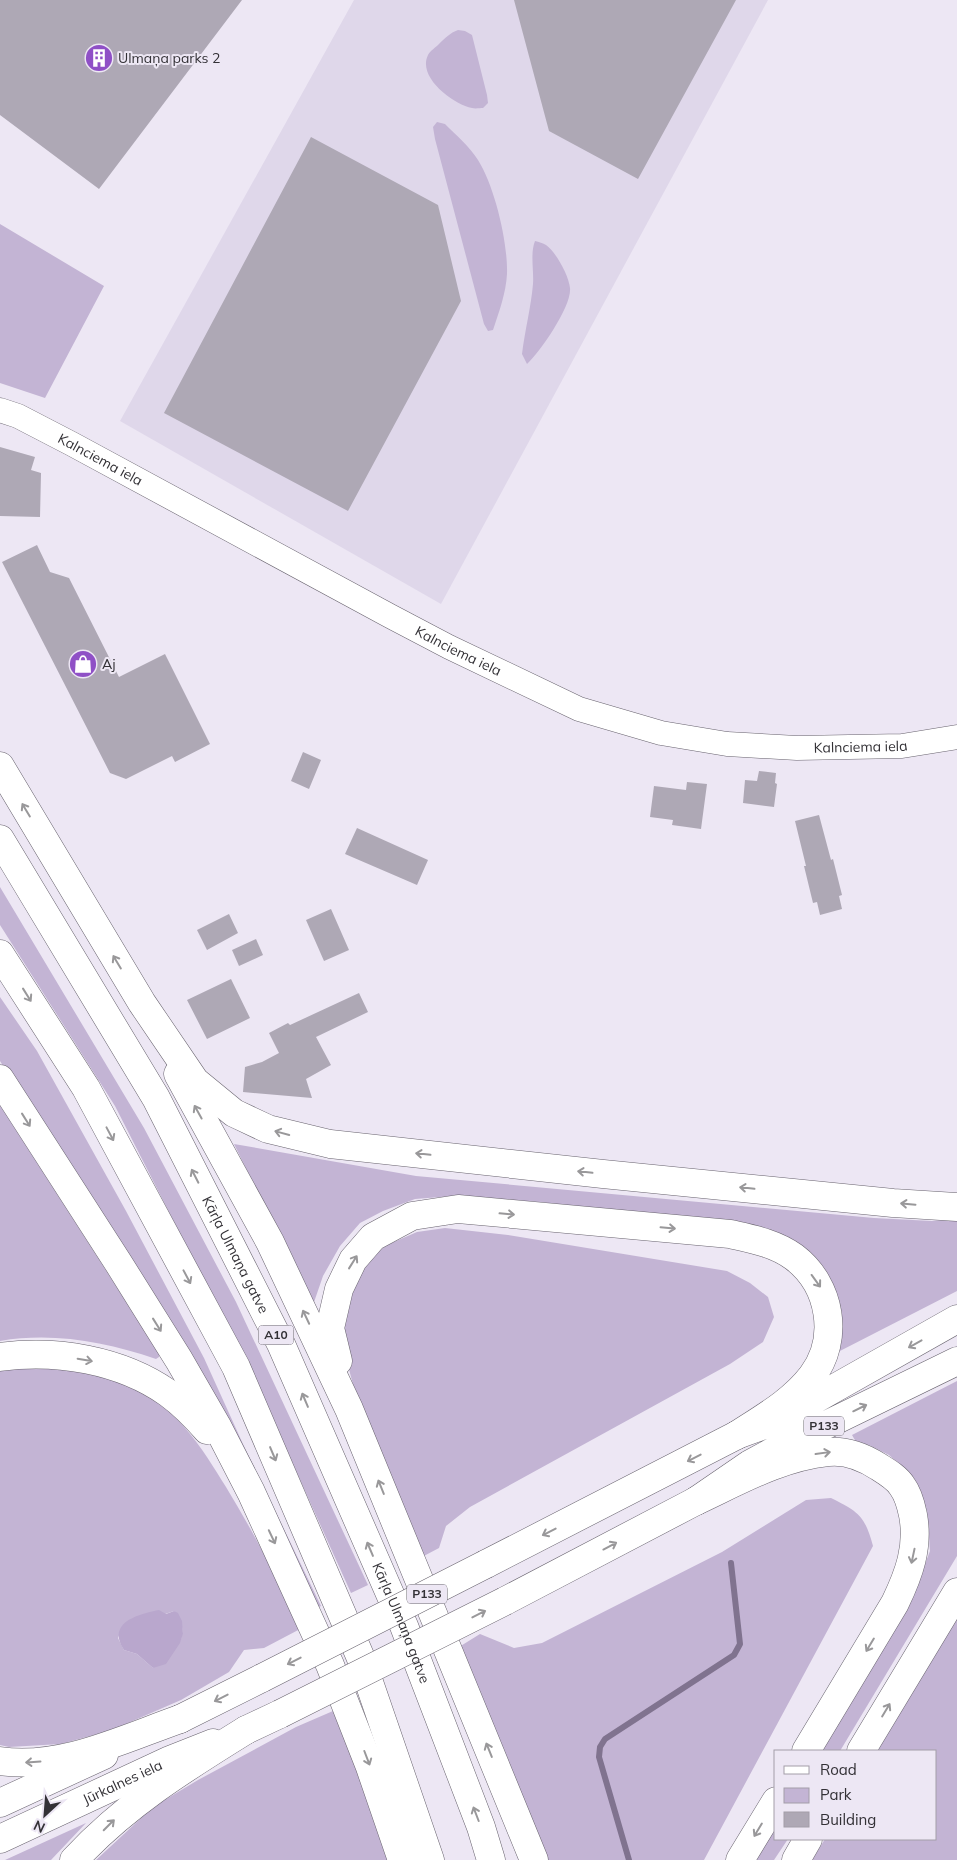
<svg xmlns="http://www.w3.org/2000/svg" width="957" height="1860" viewBox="0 0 957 1860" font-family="Mulish,sans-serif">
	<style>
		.built { fill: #dfd7ea }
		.green { fill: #c3b4d4; fill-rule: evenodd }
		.forest { fill: #b9a7cd }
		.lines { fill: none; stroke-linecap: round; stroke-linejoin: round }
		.stream { stroke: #80738f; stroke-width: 6 }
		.building { fill: #aea8b5 }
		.minor-casing { stroke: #68636e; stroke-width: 25 }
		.tertiary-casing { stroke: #68636e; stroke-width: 29 }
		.primary-casing { stroke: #68636e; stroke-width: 29 }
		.trunk-casing { stroke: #68636e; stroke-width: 29 }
		.minor { stroke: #fff; stroke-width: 24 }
		.tertiary { stroke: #fff; stroke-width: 28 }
		.primary { stroke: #fff; stroke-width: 28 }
		.trunk { stroke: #fff; stroke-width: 28 }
		.primary-bridge-casing { stroke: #68636e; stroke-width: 29; stroke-linecap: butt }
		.primary-bridge { stroke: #fff; stroke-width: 28 }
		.oneway { stroke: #99989a }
		.labels { text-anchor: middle; stroke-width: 4; stroke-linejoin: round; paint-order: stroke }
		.shield { fill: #ede7f4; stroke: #6b686f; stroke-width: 1 }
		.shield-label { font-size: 12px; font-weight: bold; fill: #333136 }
		.poi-label { font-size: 14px; fill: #333136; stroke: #ede7f4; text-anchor: start }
		.street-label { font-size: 14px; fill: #333136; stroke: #ede7f4 }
	</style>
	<rect width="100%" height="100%" fill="#ede7f4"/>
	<path class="built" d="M354,0h414l-327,604 -321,-183z"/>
	<path class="green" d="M458,30l7,1 7,4 15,60 1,8 -5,5c-3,0 -8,1 -11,0 -19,-4 -55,-31 -44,-53 2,-4 8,-8 11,-11 6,-6 11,-11 19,-14z
		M437,122l8,2c11,11 25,23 33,36 17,27 30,83 29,114 -1,19 -8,38 -14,56l-5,1 -4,-7 -49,-185 -2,-12z
		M0,224l104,62 -59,112 -45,-15z
		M535,241c4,1 8,2 11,4 10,7 23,31 24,43 2,18 -30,64 -43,76l-5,-10c3,-24 9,-47 11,-70 1,-14 -3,-30 2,-43z
		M0,887l144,241 92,174 132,283 -17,8 -92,-204 -144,-283 -115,-181z
		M0,997l37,54 89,160 78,147 39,86 78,162 -4,2 -261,-457 -56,-90z
		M0,1105l159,248v4l-3,2c-51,-17 -102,-27 -156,-18z
		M234,1144l182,32 458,42 58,3 25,-2v72l-119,61c2,-36 7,-46 -12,-78l-206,-62 -79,-10 -88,-6 -38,3 -32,12 -23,12 -20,23 -17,30 -10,29z
		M445,1228l63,7 219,36 23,12 18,14 6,20 -11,25 -33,22 -260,143 -24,19 -7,22 -19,10 -65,-166 -9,-34 -5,-29 3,-20 20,-47 23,-17 30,-13z
		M55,1366c26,6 53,9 77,20 44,20 70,62 94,101 28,46 52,93 76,141l-38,20 -20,2 -15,22 -48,28 -69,30 -51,14 -52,3 -9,-2v-374l11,-3zM174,1611c21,28 -1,39 -21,57l-16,-14 -13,-4 -6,-12 3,-9z
		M957,1381v175l-117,195h-23l98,-161 15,-39 -3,-40 -15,-35 -23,-21 -20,-10 -13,-3 -4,-7z
		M831,1498c28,14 34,18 42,48l-169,314h-158l-87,-213 21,-13 34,14 28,-5 180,-91 84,-52z
		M957,1616v244h-145l13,-21h111v-88h-59z
		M333,1711l9,23 6,4 42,122h-294l57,-53 45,-27 98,-53z
		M776,1819v20h12l-14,21h-24z
		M86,1823l-35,37h-46z"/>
	<path class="forest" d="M159,1610l7,4 8,-3 4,2 4,8 1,13 -3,9 -14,21 -13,4 -16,-14 -13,-4c-2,-3 -4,-7 -5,-11 -4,-20 26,-26 40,-29z"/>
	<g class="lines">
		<path class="stream" d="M629,1860l-30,-103 1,-10 5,-8 129,-84 6,-11 -9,-81"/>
	</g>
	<path class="building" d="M0,0h242l-143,189 -99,-74z
		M514,0h222l-98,179 -89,-48z
		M311,137l127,68 23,96 -113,210 -184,-98z
		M0,447l35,10 -4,13 10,3 -1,44 -40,-1z
		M37,545l13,27 19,6 50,99 46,-23 45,90 -35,18 -3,-6 -46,23 -16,-6 -108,-211z
		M303,752l18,8 -12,29 -18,-8z
		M759,771l17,2 -1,10 2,1 -3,23 -31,-4 2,-23 12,1z
		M687,782l20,2 -6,45 -29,-4 1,-5 -23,-3 4,-31 32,4z
		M819,815l12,45 2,-1 9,36 -3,1 3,13 -22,6 -3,-13 -4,1 -9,-37h2l-11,-45z
		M357,828l71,32 -11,25 -72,-31z
		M331,909l18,41 -25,11 -18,-41z
		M229,914l9,19 -31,17 -10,-20z
		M256,939l7,16 -24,11 -7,-16z
		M231,979l19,39 -43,21 -20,-39z
		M359,993l9,19 -52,25 15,28 -25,14 6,19 -69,-6 2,-25 17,-5 17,-9 -10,-20 19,-10 2,2z"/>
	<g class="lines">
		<defs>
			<g id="minor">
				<path id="s1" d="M0,410l18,6 54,28 318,172 59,31 130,62 82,24 66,11 70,4 105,-2 55,-9"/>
			</g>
			<g id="tertiary">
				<path d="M0,1803l104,-48"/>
				<path id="s2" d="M0,1839l170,-79 43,-17"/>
			</g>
			<path id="primary" d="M486,1564l251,-129 35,-13 24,-12 161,-91
				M505,1601l191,-100 54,-37 37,-20 170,-83
				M180,1719l82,-41
				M246,1730l34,-16"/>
			<g id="trunk">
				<path d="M0,766l142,237 53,78 39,32 34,16 62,15 273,30 290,29 64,4"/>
				<path id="s3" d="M0,839l156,259 125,246 123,282 77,201 10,33"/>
				<path d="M0,954l86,134 150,279 124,289 70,204"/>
				<path d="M178,1074l92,168 79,167 185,451"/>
				<path d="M0,1079l119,185 60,96 38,66 34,66 79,173 40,102 32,93"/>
				<path d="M0,1357c56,-8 121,3 168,36 15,11 27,23 39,37"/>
				<path d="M338,1361l-8,-33 9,-39 14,-29 20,-23 39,-21 46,-7 272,25c22,5 45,9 64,23 37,28 46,82 18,119 -20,26 -49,42 -75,59"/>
				<path d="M696,1501c43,-20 84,-44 132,-49 17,-2 36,5 51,15 8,5 18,11 23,19 6,8 9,19 11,29 6,32 -4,59 -18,88l-89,148"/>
				<path d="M861,1751l96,-159"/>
				<path d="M0,1761c61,9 123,-22 180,-42"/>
				<path d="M74,1860c51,-55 109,-91 172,-130"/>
				<path d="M740,1860l36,-59"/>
				<path d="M796,1860l12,-21"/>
			</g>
		</defs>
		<use href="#minor" class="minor-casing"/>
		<use href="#tertiary" class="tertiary-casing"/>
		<use href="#primary" class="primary-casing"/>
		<use href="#trunk" class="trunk-casing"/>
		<use href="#minor" class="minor"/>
		<use href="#tertiary" class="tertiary"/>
		<use href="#primary" class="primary"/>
		<use href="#trunk" class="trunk"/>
		<defs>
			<path id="primary-bridge" d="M262,1678l224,-114
				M280,1714l225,-113"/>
		</defs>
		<use href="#primary-bridge" class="primary-bridge-casing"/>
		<use href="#primary-bridge" class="primary-bridge"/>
	</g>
	<defs><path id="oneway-shaft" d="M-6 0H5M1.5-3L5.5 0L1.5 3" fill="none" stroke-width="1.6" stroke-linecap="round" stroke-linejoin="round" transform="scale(1.25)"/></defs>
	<g class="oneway">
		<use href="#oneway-shaft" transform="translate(26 810) rotate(-121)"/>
		<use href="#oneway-shaft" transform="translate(117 962) rotate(-121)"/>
		<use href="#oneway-shaft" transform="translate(27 995) rotate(58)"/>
		<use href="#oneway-shaft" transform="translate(198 1112) rotate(-119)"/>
		<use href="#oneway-shaft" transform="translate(26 1120) rotate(58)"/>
		<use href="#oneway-shaft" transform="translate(282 1133) rotate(-165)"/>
		<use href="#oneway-shaft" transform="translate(110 1134) rotate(62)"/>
		<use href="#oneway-shaft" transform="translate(423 1154) rotate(-174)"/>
		<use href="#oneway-shaft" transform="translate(585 1172) rotate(-174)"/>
		<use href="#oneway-shaft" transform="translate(195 1176) rotate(-117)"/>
		<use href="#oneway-shaft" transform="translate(747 1188) rotate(-174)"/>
		<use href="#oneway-shaft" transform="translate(908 1204) rotate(-175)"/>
		<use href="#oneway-shaft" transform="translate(507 1214) rotate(5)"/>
		<use href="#oneway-shaft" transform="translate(668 1228) rotate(5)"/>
		<use href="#oneway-shaft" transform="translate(353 1262) rotate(-58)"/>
		<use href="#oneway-shaft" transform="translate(187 1277) rotate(62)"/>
		<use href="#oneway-shaft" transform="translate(816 1281) rotate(54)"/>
		<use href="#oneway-shaft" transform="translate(306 1317) rotate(-115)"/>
		<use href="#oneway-shaft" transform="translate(157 1325) rotate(58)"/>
		<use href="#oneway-shaft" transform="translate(915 1344) rotate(151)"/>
		<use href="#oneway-shaft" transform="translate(85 1360) rotate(10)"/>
		<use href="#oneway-shaft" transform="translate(305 1400) rotate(-113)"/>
		<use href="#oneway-shaft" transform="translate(860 1408) rotate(-26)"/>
		<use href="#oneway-shaft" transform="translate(823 1453) rotate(-8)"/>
		<use href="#oneway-shaft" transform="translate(273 1454) rotate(67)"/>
		<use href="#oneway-shaft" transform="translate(694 1458) rotate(153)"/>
		<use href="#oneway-shaft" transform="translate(381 1487) rotate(-112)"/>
		<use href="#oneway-shaft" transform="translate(549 1532) rotate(153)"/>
		<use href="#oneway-shaft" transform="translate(272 1537) rotate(65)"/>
		<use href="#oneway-shaft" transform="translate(610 1546) rotate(-28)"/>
		<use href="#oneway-shaft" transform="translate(370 1549) rotate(-113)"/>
		<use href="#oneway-shaft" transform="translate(913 1556) rotate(102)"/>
		<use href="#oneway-shaft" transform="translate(479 1614) rotate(-27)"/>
		<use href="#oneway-shaft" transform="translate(870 1645) rotate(121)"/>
		<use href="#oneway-shaft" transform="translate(294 1661) rotate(153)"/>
		<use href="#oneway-shaft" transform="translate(221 1698) rotate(153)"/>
		<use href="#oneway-shaft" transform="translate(886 1710) rotate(-59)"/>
		<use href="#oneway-shaft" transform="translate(489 1750) rotate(-112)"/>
		<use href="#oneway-shaft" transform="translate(367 1758) rotate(69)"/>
		<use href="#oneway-shaft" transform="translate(33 1762) rotate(176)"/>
		<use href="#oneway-shaft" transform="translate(476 1814) rotate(-111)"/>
		<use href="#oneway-shaft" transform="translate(109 1825) rotate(-45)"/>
		<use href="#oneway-shaft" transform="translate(758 1830) rotate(121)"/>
	</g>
	<defs>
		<symbol id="building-disc" viewBox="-11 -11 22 22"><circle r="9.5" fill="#8f50c6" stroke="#ede7f4"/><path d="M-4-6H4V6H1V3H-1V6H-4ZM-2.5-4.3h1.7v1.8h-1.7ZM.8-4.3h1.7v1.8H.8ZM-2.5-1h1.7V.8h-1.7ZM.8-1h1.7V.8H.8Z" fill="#fff"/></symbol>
		<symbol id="shop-disc" viewBox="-11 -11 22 22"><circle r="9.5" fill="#8f50c6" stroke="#ede7f4"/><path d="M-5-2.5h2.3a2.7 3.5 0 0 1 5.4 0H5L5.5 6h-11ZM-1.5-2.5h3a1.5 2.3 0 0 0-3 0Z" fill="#fff"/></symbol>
	</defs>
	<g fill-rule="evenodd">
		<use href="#building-disc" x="83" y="42" width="32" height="32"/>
		<use href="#shop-disc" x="67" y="648" width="32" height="32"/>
	</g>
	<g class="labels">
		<g class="shield">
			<rect x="258.5" y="1325.5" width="35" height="19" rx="4"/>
			<rect x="804" y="1416.5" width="40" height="19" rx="4"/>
			<rect x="407" y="1584.5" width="40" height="19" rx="4"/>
		</g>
		<g class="shield-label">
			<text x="276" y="1339">A10</text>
			<text x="824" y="1430">P133</text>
			<text x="427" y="1598">P133</text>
		</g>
		<g class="poi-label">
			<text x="118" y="63">Ulmaņa parks 2</text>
			<text x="102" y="669">Aj</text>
		</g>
		<g class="street-label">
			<text dy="5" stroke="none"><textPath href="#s1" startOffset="112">Kalnciema iela</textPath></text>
			<text dy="5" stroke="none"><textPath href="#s1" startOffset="518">Kalnciema iela</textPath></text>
			<text dy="5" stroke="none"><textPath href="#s1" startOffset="938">Kalnciema iela</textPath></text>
			<text dy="5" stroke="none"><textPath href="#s3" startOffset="478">Kārļa Ulmaņa gatve</textPath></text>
			<text dy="5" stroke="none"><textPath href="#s3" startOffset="882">Kārļa Ulmaņa gatve</textPath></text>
			<text dy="5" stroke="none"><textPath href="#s2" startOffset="135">Jūrkalnes iela</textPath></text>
		</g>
	</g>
	<rect x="774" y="1750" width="162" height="90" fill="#ede7f4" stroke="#a39ea8"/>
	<rect x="784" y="1766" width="25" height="8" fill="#ffffff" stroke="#a39ea8"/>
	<text x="820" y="1775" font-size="15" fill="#333136">Road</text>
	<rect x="784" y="1788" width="25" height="15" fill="#c3b4d4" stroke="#a39ea8"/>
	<text x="820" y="1800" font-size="15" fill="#333136">Park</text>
	<rect x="784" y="1812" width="25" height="15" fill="#aea8b5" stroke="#a39ea8"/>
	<text x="820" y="1825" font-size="15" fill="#333136">Building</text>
	<g transform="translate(45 1815) rotate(206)" stroke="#ede7f4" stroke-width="4" paint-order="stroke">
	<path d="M0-4L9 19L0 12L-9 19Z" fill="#333136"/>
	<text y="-8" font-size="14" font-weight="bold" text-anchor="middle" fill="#333136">N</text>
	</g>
</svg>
